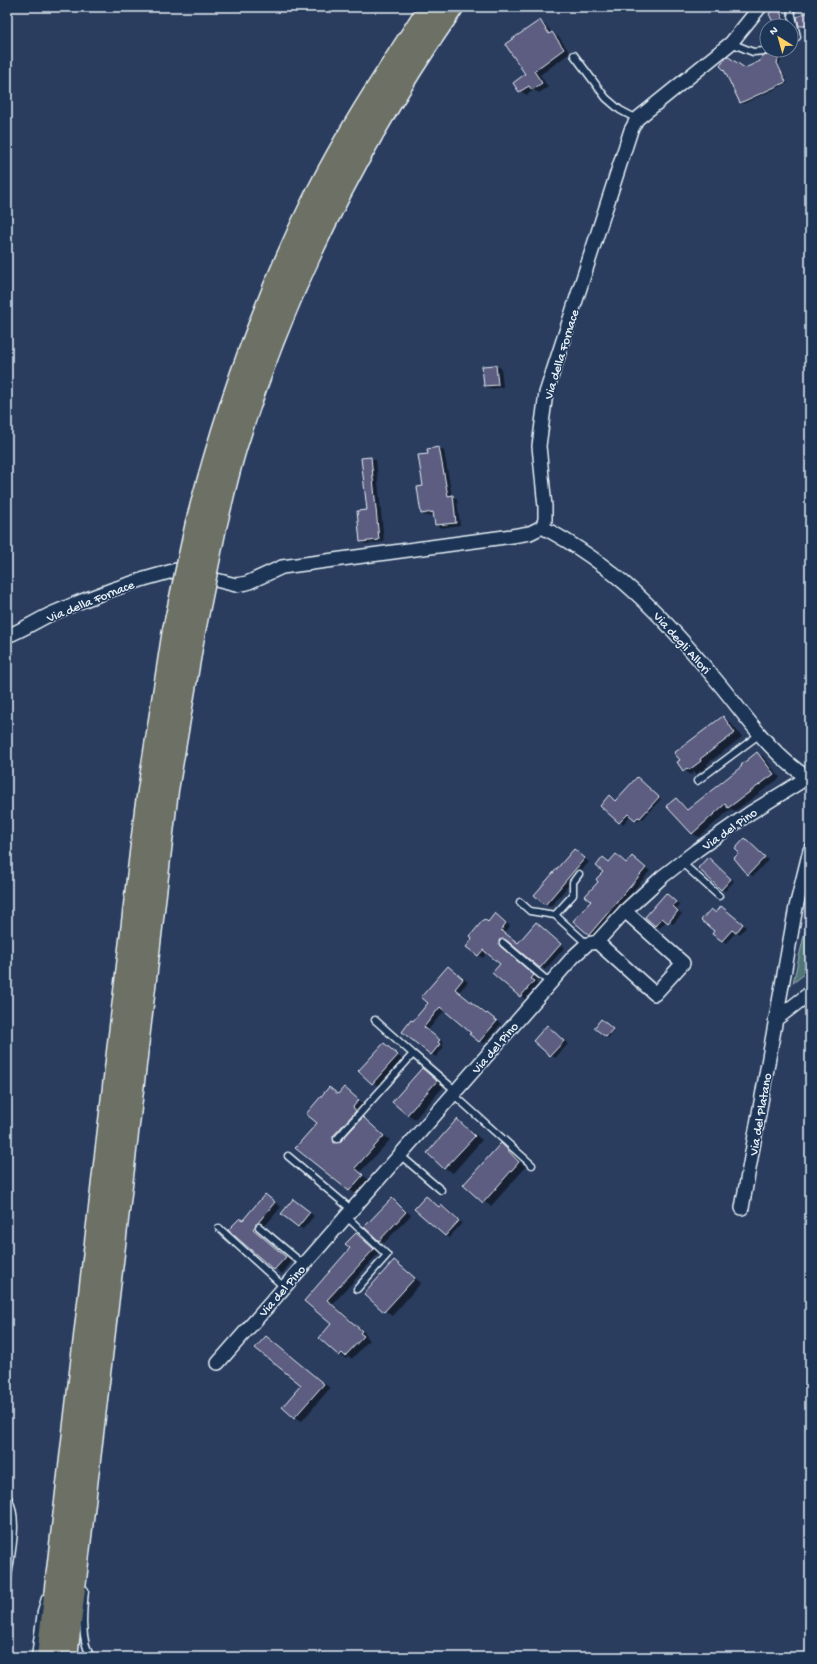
<svg xmlns="http://www.w3.org/2000/svg" width="817" height="1664" viewBox="0 0 817 1664" font-family="'Gochi Hand',sans-serif">
	<style>
		.green { fill: #517577; stroke: #9cb3b8 }
		.shadow { fill: #0007 }
		.building { fill: #5c5d80; stroke: #e8f1f8 }
		.lines { fill: none; stroke-linecap: round; stroke-linejoin: round }
		.service-casing { stroke: #e8f1f8; stroke-width: 9 }
		.minor-casing { stroke: #e8f1f8; stroke-width: 16 }
		.trunk-casing { stroke: #e8f1f8; stroke-width: 25 }
		.service { stroke: #1d3557; stroke-width: 6 }
		.minor { stroke: #1d3557; stroke-width: 13 }
		.trunk { stroke: #6c7065; stroke-width: 22 }
		.trunk-bridge-casing { stroke: #e8f1f8; stroke-width: 25; stroke-linecap: butt }
		.trunk-bridge { stroke: #6c7065; stroke-width: 22 }
		.labels { text-anchor: middle; stroke-width: 3; stroke-linejoin: round; paint-order: stroke }
		.street-label { font-size: 13px; fill: #e8f1f8; stroke: #1d3557 }
	</style>
	<rect width="100%" height="100%" fill="#2a3d5f"/>
	<filter id="ink" filterUnits="userSpaceOnUse"><feTurbulence type="fractalNoise" baseFrequency=".025" numOctaves="2"/><feDisplacementMap in="SourceGraphic" scale="8" xChannelSelector="R" yChannelSelector="G"/><feConvolveMatrix kernelMatrix="1 2 1 2 8 2 1 2 1" color-interpolation-filters="sRGB"/></filter>
	<g filter="url(#ink)">
		<path class="green" d="M810,910v60l-17,13z"/>
		<path class="shadow" d="M777,7l3,1 7,15 4,1v9v-7h-16z
			M810,12v23l-9,-19z
			M540,22l6,3 6,8 7,4 11,16 -30,22 8,12 -9,6 -5,-3 -7,5 -7,-4 -6,-8 13,-9z
			M782,50h3l-6,15 9,18 -45,21 -2,-1 -16,-34 -4,-3 7,-9 18,12 34,-15z
			M496,366l5,2 2,19 -13,2 -5,-3z
			M439,448l5,3 8,45 5,3 3,26 -19,3 -5,-3 -2,-10 -7,1 -5,-3 7,-59z
			M371,458l5,2 8,82 -19,2 -5,-3 8,-30 -6,-52z
			M723,717l7,5 12,15 -35,27 1,2 -11,8 -3,-2 -3,3 -7,-5z
			M757,753l7,4 16,21 -45,33 -4,-2 -32,28 -6,-3 -25,-28 8,-7 12,10 55,-42z
			M640,780l21,19 -18,20 -2,-1 -3,3 -7,-6 -8,9 -22,-18 11,-8 4,4z
			M745,840l23,20 -15,16 -4,-2z
			M574,850l15,12 -39,45 -5,-3z
			M617,855l10,8 5,-6 18,14 -56,66 -20,-16 18,-20 12,-29z
			M708,858l26,23 -9,10 -3,-2z
			M666,894l14,11 -4,4 6,5 -9,10 -6,-4 -7,8 -5,-3z
			M725,910l21,17 -6,7 -4,-2 -10,11 -12,-10 2,-19z
			M500,917l10,9 -5,7 13,11 18,-20 29,23 -20,23 -35,-28 -6,1 1,7 33,29 -3,3 3,2 -13,15 -4,-3 -20,-32 -14,-11 -4,5 -5,-3 10,-32z
			M449,967l19,15 -9,10 42,32 -17,20 -39,-34 -17,20 16,13 -2,3 2,1 -8,10 -5,-3 -18,-32 16,-19z
			M604,1022l10,9 -6,7 -2,-1z
			M547,1026l21,18 -13,14 -21,-17z
			M384,1044l18,15 -24,27 -18,-15z
			M422,1069l22,17 -29,33 -8,-5z
			M329,1088l10,7 5,-6 20,15 -25,36 1,4 23,-26 27,22 -30,32 8,8 -12,14 -6,-4 -32,-67z
			M457,1120l25,20 -29,33 -8,-5 -17,-15z
			M501,1144l19,15 -2,1 8,7 -35,39 -7,-4z
			M265,1195l16,12 -22,26 33,28 -10,13 -52,-44 13,-9z
			M426,1197l14,11 1,-2 5,2 16,15 -13,15 -4,-3z
			M392,1199l19,16 -27,28 -5,-3z
			M294,1200l20,16 -11,13 -5,-2z
			M356,1234l23,19 -46,51 34,31 -1,2 3,3 -17,19 -4,-3 -2,3 -26,-21 13,-14 -27,-23 45,-53z
			M395,1261l26,22 -29,33 -27,-22z
			M266,1337l64,51 -28,33 -7,-4 8,-33z"/>
		<path class="building" d="M776,7h2l7,16 4,-2 1,5h-15l-6,-12z
			M810,11v15h-11l-2,-9z
			M540,20l9,14 3,-2 12,17 -30,22 8,12 -10,7 -3,-4 -10,6 -6,-9 12,-9 -20,-30z
			M780,50h1l-4,13 9,19 -46,21 -16,-33 -4,-4 7,-10 18,12 15,-7 2,-5 15,-2z
			M496,365l2,20 -14,1 -2,-20z
			M439,447l9,49 5,-1 3,28 -21,2 -2,-13 -12,2 -4,-27 6,-1 -5,-31 10,-1 -1,-5z
			M371,457l8,83 -19,2 -3,-31 10,-1 -6,-52z
			M723,716l12,17 -35,26 1,2 -12,9 -2,-2 -4,3 -6,-9 3,-2 -6,-7z
			M757,752l17,22 -46,34 -3,-4 -33,30 -26,-28 10,-8 11,12 55,-44 -1,-1z
			M637,777l22,20 -19,21 -2,-1 -3,3 -7,-6 -9,9 -19,-17 9,-11 6,6z
			M745,838l20,19 -17,18 -14,-17 5,-5 -4,-4z
			M574,849l11,9 -40,47 -11,-10z
			M616,854l10,9 6,-7 14,12 -57,67 -16,-14 18,-20 -6,-5 13,-14 -2,-3 7,-7 -7,-6 7,-9 6,5z
			M708,857l23,22 -10,11 -23,-22z
			M666,893l10,9 -3,4 5,5 -10,12 -6,-5 -7,8 -10,-9z
			M721,906l22,18 -7,9 -4,-3 -10,11 -10,-7 2,-3 -13,-11 10,-11 5,4z
			M495,913l11,10 -5,7 17,13 18,-21 25,22 -21,24 -34,-28h-7l1,6 34,29 -3,4 3,2 -14,16 -28,-24 8,-9 -17,-14 -5,6 -12,-9 5,-6 1,-3 -2,-2 14,-17 4,3z
			M448,966l15,13 -8,10 31,25 1,-1 10,8 -18,21 -10,-8 2,-1 -31,-26 -16,20 16,13 -2,2 2,2 -9,11 -29,-23 9,-12 2,1 15,-18 -7,-6z
			M601,1019l12,10 -7,8 -12,-9z
			M547,1025l17,16 -14,15 -17,-15z
			M384,1043l14,12 -26,29 -14,-13z
			M422,1068l15,13 -30,34 -15,-13z
			M329,1087l9,7 6,-7 15,13 -6,7 3,4 -23,25 1,7 6,-1 23,-25 21,19 -29,32 8,7 -14,16 -54,-43 22,-25 -11,-9z
			M457,1119l18,17 -31,33 -17,-16z
			M501,1143l18,19 -36,41 -20,-18z
			M265,1194l10,8 -22,27 33,28 -12,13 -46,-40 12,-12 3,2z
			M426,1196l13,11 2,-2 18,16 -14,15 -31,-27z
			M392,1198l14,14 -27,29 -15,-14z
			M293,1199l17,13 -12,15 -17,-13z
			M356,1233l18,16 -47,51 35,31 -2,2 4,3 -19,20 -3,-3 -3,3 -20,-18 12,-14 -27,-23 46,-53 -5,-4z
			M394,1260l21,18 -31,34 -20,-18z
			M266,1336l58,48 -30,34 -12,-11 19,-22 -46,-37z"/>
		<g class="lines">
			<defs>
				<path id="service" d="M790,7l7,30 -6,3
					M731,43l22,9 23,-2
					M574,55l32,43 14,12 17,9
					M697,781l63,-47
					M681,862l38,34
					M520,902l10,9 25,4 32,29
					M555,915l18,-20v-13l6,-8
					M503,943l47,40
					M375,1020l38,34
					M453,1094l79,71
					M337,1139l76,-85 43,37
					M400,1155l41,35
					M288,1156l64,54
					M346,1216l41,39 -30,34
					M259,1227l44,37
					M219,1228l65,59
					M7,1496c14,22 3,62 0,87
					M85,1590c-2,21 -5,49 6,67
					M35,1657l6,-46 4,-13"/>
				<path id="minor" d="M542,527c73,38 122,90 174,153 28,33 54,74 91,97
					M216,580l20,5 11,-2 35,-16 230,-31 18,-3 12,-6 3,-7v-13l-6,-61 7,-53 85,-263 6,-11 94,-76 29,-36
					M7,636c16,-6 29,-15 44,-22 40,-18 83,-33 125,-44
					M597,942l58,52 28,-31 -58,-52
					M775,1020l35,-27
					M742,1208l54,-301 14,-57
					M218,1363l356,-407 13,-12 10,-2 28,-31 37,-34 35,-27 53,-37 60,-37"/>
				<path id="trunk" d="M197,523c29,-113 67,-222 119,-327 33,-66 74,-127 114,-189
					M215,527c7,-28 13,-57 22,-85 49,-156 122,-301 215,-435
					M48,1657l98,-847 28,-180
					M66,1657l101,-867 26,-154"/>
			</defs>
			<use href="#service" class="service-casing"/>
			<use href="#minor" class="minor-casing"/>
			<use href="#trunk" class="trunk-casing"/>
			<use href="#service" class="service"/>
			<use href="#minor" class="minor"/>
			<use href="#trunk" class="trunk"/>
			<defs>
				<path id="trunk-bridge" d="M174,630l23,-107
					M193,636l22,-109"/>
			</defs>
			<use href="#trunk-bridge" class="trunk-bridge-casing"/>
			<use href="#trunk-bridge" class="trunk-bridge"/>
		</g>
	</g>
	<g class="labels">
		<g class="street-label">
			<text transform="translate(560 354) rotate(-73)" y="5">Via della Fornace</text>
			<text transform="translate(90 600) rotate(-22)" y="5">Via della Fornace</text>
			<text transform="translate(683 642) rotate(48)" y="5">Via degli Allori</text>
			<text transform="translate(729 828) rotate(-35)" y="5">Via del Pino</text>
			<text transform="translate(494 1047) rotate(-49)" y="5">Via del Pino</text>
			<text transform="translate(759 1114) rotate(-80)" y="5">Via del Platano</text>
			<text transform="translate(281 1290) rotate(-49)" y="5">Via del Pino</text>
		</g>
	</g>
	<rect width="817" height="1664" fill="none" stroke="#1d3557" stroke-width="24"/>
	<rect x="12" y="12" width="793" height="1640" fill="none" stroke="#e8f1f8" stroke-width="1.5" filter="url(#ink)"/>
	<g transform="translate(779 38) rotate(323)"><circle r="19" fill="#1d3557" stroke="#6e8097"/>
	<path d="M0-3L7 15L0 10L-7 15Z" fill="#ffd166"/>
	<text y="-6" font-size="11" font-weight="bold" text-anchor="middle" fill="#e8f1f8">N</text>
	</g>
</svg>
